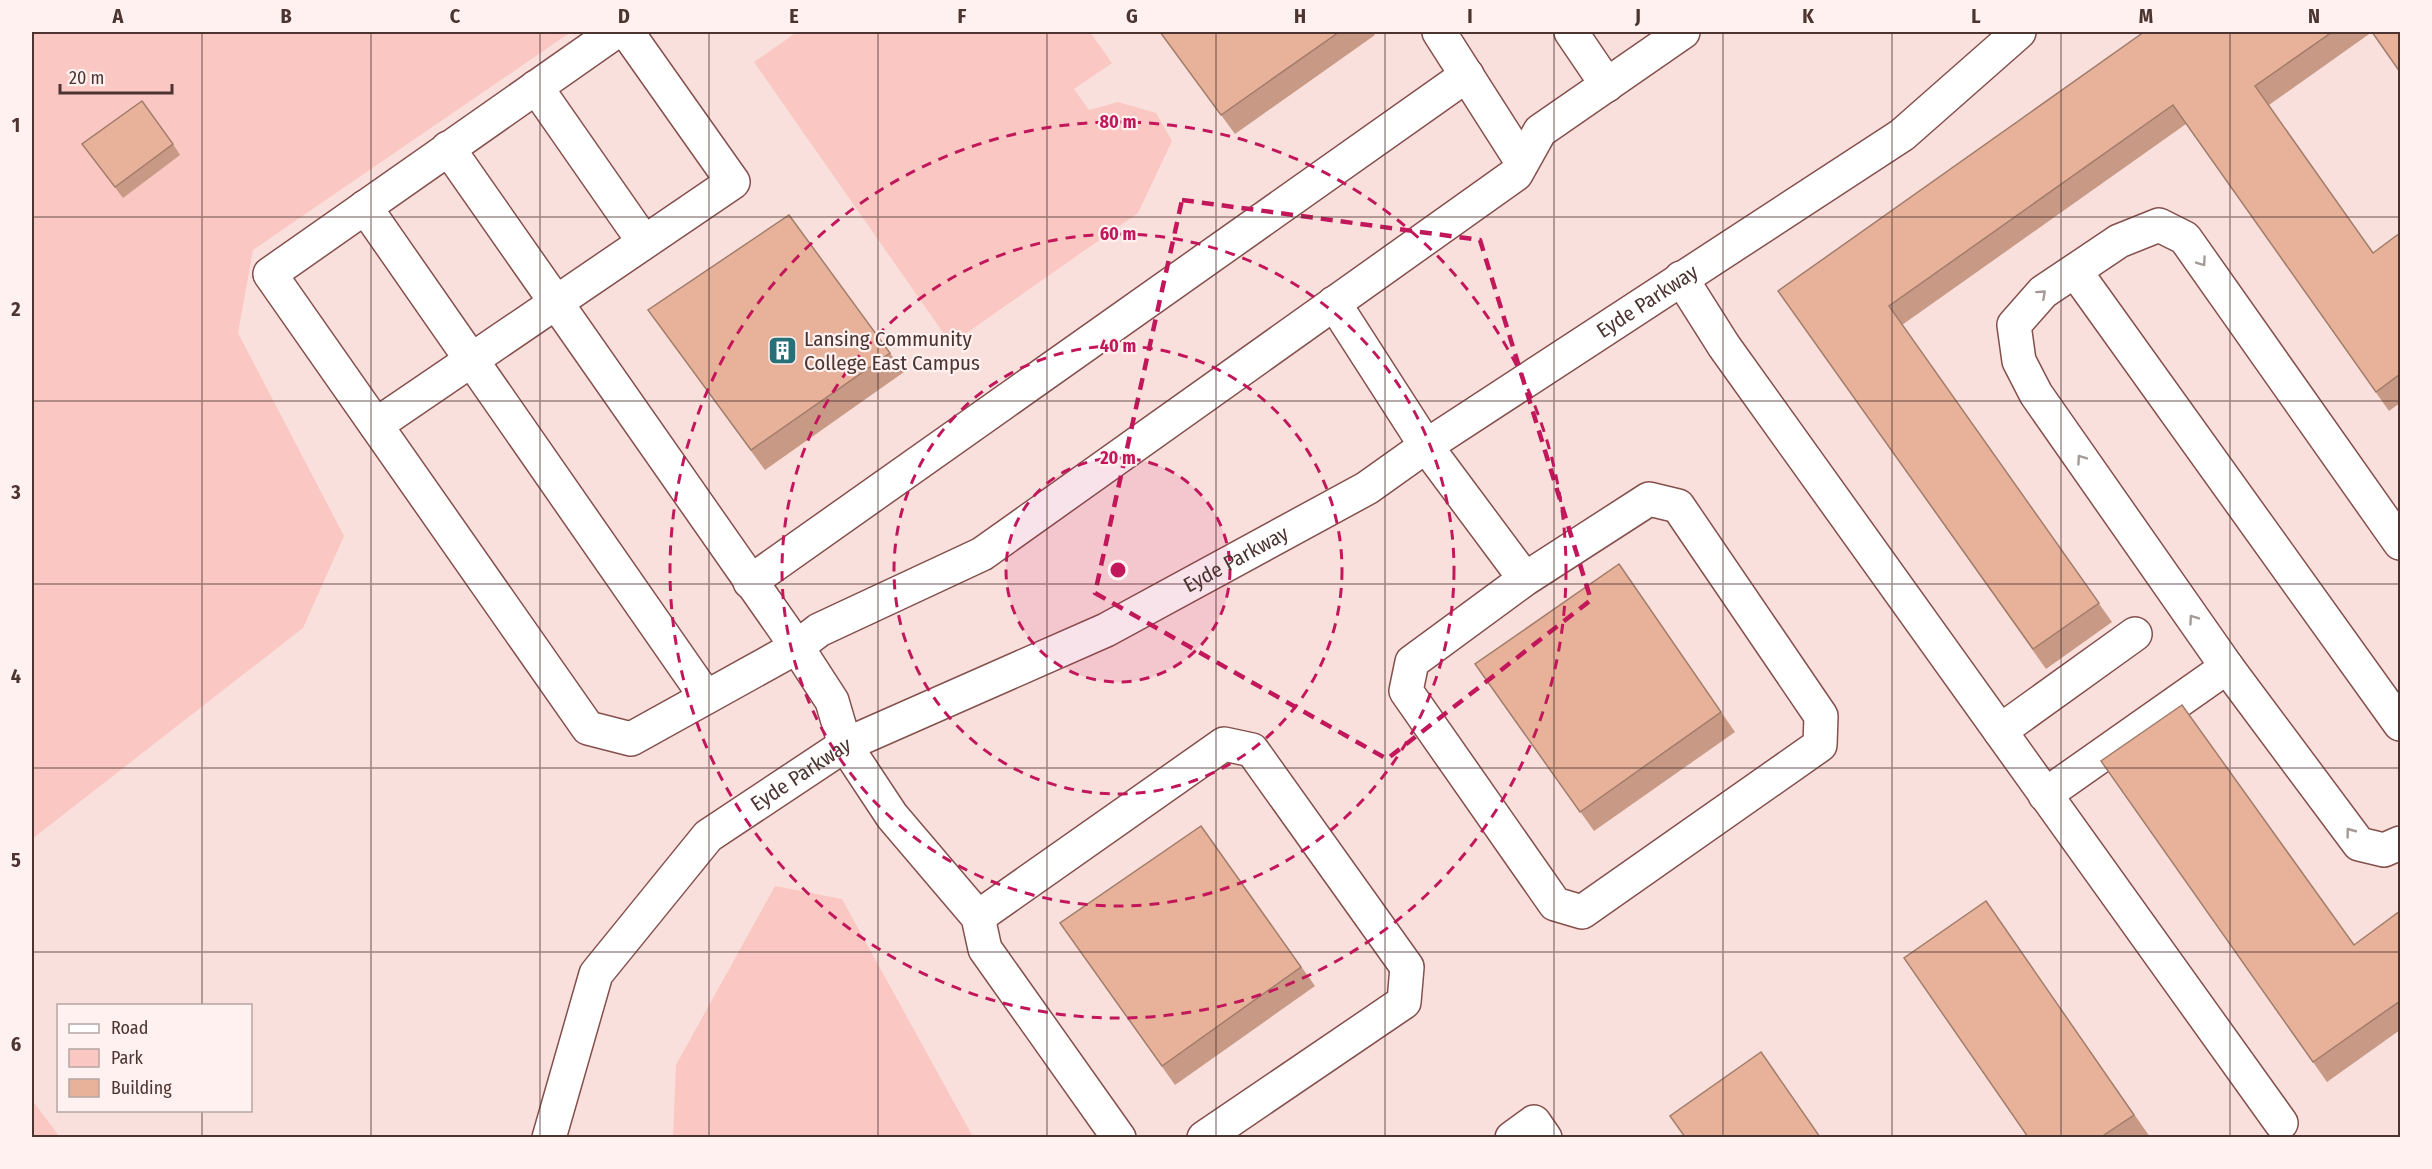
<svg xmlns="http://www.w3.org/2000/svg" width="2432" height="1169" viewBox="0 0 2432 1169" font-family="'Fira Sans Condensed',sans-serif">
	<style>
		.green { fill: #fac7c2 }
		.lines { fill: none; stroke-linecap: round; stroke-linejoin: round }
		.minor-casing { stroke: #84504c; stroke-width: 36 }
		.minor { stroke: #fff; stroke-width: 33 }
		.wall { fill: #c89984 }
		.building { fill: #e8b29a; stroke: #a27d6c; stroke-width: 1.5 }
		.oneway { stroke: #a69a98 }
		.marked { fill: none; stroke: #c2185b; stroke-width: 4.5; stroke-dasharray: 12 8; stroke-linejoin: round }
		.grid { fill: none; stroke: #4c3431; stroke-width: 1.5; stroke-opacity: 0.55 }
		.ring { fill: none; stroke: #c2185b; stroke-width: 3; stroke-dasharray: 10 8 }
		.labels { text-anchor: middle; stroke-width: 4.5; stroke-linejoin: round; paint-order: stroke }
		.street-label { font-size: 21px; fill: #4c3431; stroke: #fef1ef }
		.poi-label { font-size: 21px; fill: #4c3431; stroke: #fef1ef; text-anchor: start }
		.centre { fill: #c2185b; stroke: #fef1ef; stroke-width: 3 }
		.ring-label { font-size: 18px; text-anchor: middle; font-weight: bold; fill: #c2185b; stroke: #fef1ef; stroke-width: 4.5; stroke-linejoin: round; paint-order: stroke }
		.neatline { fill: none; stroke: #4c3431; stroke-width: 2 }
		.grid-label { font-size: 20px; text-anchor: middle; font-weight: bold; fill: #4c3431 }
	</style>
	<rect width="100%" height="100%" fill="#fae0dd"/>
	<path class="green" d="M32,32h539l-318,218 -15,83 106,203 -41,92 -271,211z
		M797,32h293l22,31 -38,26 15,21 29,-8 38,11 16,28 -34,72 -187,131 -197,-282z
		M775,886l67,13 131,238h-300l3,-72z
		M32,1100l28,37h-28z"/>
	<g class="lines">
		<defs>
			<g id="minor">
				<path d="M615,32l-345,242 318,454 43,11 166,-92 35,54 13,44 47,71 86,101 7,32 134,189"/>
				<path d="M1439,32l83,130"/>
				<path d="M1571,32l36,53"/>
				<path d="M536,87l108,155"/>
				<path d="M448,148l349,499 22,-17 163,-76 534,-380 24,-43 143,-99"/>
				<path d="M365,207l341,490"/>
				<path d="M2075,271l325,453"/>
				<path d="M1681,278l43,68 557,777"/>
				<path d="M1334,303l92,143 99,133 -113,83 -6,29 149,213 27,8 238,-167 1,-29 -143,-210 -29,-7 -124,80"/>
				<path d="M376,425l357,-243 -106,-150"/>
				<path d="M2400,543l-215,-305 -26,-13 -40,16 -76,51 -29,33 5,36 17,33 191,273 132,177 25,6 16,-7"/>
				<path d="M750,582l717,-507"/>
				<path d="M2000,731l135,-97"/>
				<path d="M2045,795l182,-128"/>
				<path d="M978,917l246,-173 28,6 155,217 -3,35 -200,136"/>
				<path id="s1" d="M549,1138l47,-164 112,-138 137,-91 261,-115 261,-142 59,-42 476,-311 117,-103"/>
				<path d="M1512,1138l22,-16 11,16"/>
			</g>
		</defs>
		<use href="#minor" class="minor-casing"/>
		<use href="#minor" class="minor"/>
	</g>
	<path class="wall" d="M1160,32h212l3,3 -140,99z
		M2144,32h256h-28l-103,73 104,148 27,-20v170l-11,8 -203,-287 -284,201 210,297 -66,47 -268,-378z
		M82,144h91l7,11 -57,43z
		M648,310l242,43 14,19 -139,98z
		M1619,564l116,168 -141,99 -119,-167z
		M2101,761l253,184 46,-34v119l-73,52z
		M1201,826l114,160 -140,99 -115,-162z
		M1986,901l164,236h-122z"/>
	<path class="building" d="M1160,32h179l-118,83z
		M2144,32h188l-77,54 118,167 27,-20v141l-24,18 -203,-287 -284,201 210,297 -66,46 -255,-358z
		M2372,32h28v40z
		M142,101l31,43 -58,43 -33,-43z
		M789,215l101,138 -139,97 -103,-140z
		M1619,564l102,148 -141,100 -105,-148z
		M2182,705l172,240 46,-34v90l-87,61 -212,-301z
		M1201,826l100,141 -139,99 -102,-143z
		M1986,901l148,214 -33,22h-73l-124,-179z
		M1761,1052l59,85h-135l-15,-21z"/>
	<defs><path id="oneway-chevron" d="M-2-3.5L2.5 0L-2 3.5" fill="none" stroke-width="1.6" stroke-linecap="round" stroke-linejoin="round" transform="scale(1.5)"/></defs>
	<g class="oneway">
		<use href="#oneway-chevron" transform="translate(2202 262) rotate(55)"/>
		<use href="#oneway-chevron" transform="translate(2042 294) rotate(-42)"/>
		<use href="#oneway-chevron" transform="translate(2081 459) rotate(-125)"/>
		<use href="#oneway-chevron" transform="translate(2193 619) rotate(-125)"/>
		<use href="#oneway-chevron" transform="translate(2350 832) rotate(-127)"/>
	</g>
	<path class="marked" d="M1182,200l298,40 111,360 -204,159 -292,-166z"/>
	<path class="grid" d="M202,32v974M371,32v1106M540,32v1106M709,32v1106M878,32v1106M1047,32v1106M1216,32v1106M1385,32v1106M1554,32v1106M1723,32v1106M1892,32v1106M2061,32v1106M2230,32v1106M32,217h2368M32,401h2368M32,584h2368M32,768h2368M32,952h2368M202,1110v28"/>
	<circle cx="1118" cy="570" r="112" fill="#c2185b" fill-opacity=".12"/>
	<g class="ring">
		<circle cx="1118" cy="570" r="112"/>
		<circle cx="1118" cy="570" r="224"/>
		<circle cx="1118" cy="570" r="336"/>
		<circle cx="1118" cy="570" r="448"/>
	</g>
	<defs>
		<symbol id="building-square" viewBox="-11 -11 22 22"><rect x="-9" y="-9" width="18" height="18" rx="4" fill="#267078" stroke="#fef1ef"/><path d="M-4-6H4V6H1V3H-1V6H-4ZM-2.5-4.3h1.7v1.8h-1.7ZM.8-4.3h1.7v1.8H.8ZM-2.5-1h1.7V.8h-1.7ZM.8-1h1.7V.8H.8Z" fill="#fff"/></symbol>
	</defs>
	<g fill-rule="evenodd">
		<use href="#building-square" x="766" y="334" width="33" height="33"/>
	</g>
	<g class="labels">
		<g class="street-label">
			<text dy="7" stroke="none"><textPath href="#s1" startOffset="1432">Eyde Parkway</textPath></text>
			<text dy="7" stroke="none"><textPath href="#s1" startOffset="946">Eyde Parkway</textPath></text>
			<text dy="7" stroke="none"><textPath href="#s1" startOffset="460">Eyde Parkway</textPath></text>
		</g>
		<g class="poi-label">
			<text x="804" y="346">Lansing Community<tspan x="804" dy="24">College East Campus</tspan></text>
		</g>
	</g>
	<circle cx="1118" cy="570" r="9" class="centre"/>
	<g class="ring-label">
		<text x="1118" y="128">80 m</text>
		<text x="1118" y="240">60 m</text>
		<text x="1118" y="352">40 m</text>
		<text x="1118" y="464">20 m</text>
	</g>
	<rect width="2432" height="1169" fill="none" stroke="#fef1ef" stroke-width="66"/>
	<rect x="57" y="1004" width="195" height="108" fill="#fef1ef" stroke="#b7a5a3" stroke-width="1.5"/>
	<rect x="69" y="1024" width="30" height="9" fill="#ffffff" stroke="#b7a5a3" stroke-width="1.5"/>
	<text x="111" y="1034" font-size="18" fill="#4c3431">Road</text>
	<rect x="69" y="1049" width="30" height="18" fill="#fac7c2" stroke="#b7a5a3" stroke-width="1.5"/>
	<text x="111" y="1064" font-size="18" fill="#4c3431">Park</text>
	<rect x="69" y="1079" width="30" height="18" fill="#e8b29a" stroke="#b7a5a3" stroke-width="1.5"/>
	<text x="111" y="1094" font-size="18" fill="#4c3431">Building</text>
	<path d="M60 84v9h112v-9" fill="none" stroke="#4c3431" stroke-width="3"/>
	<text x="69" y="84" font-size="18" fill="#4c3431" stroke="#fef1ef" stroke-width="4.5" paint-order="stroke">20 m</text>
	<rect x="33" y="33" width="2366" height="1103" class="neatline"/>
	<g class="grid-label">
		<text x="118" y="23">A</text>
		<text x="286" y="23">B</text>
		<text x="455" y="23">C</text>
		<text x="624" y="23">D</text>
		<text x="794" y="23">E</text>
		<text x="962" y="23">F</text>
		<text x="1132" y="23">G</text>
		<text x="1300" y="23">H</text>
		<text x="1470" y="23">I</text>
		<text x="1638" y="23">J</text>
		<text x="1808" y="23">K</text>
		<text x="1976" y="23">L</text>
		<text x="2146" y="23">M</text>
		<text x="2314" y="23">N</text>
		<text x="16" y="132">1</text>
		<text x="16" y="316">2</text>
		<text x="16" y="499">3</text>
		<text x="16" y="683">4</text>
		<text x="16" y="867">5</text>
		<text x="16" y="1051">6</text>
	</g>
</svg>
